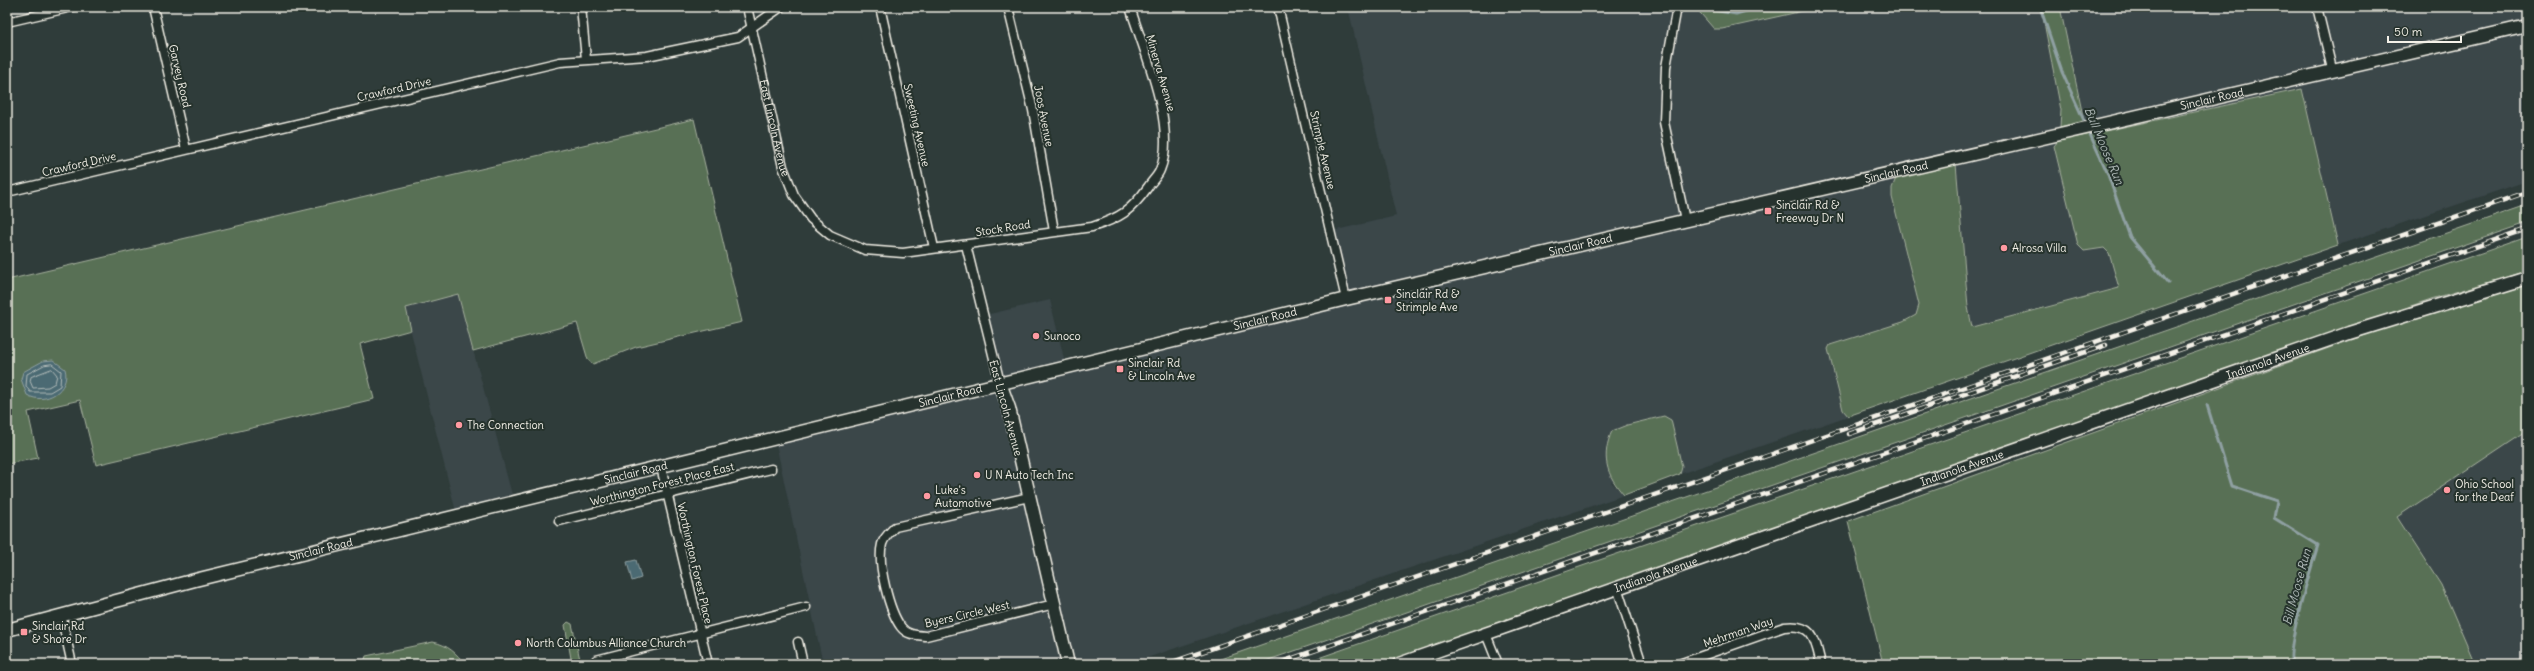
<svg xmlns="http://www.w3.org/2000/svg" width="2534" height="671" viewBox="0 0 2534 671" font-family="Delius,sans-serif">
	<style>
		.built { fill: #3a4649 }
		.green { fill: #587055; stroke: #a6b09e }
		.water { fill: #4c6a73; stroke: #8fa0a2 }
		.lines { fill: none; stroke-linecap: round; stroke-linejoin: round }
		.shore { stroke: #b1bbb9; stroke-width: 1 }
		.stream { stroke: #8fa0a2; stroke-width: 3 }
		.minor-casing { stroke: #f4f1e8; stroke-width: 11 }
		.secondary-casing { stroke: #f4f1e8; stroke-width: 15 }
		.minor { stroke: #26332d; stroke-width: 8 }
		.secondary { stroke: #26332d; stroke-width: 12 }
		.rail-casing { stroke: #f4f1e8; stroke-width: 4.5 }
		.rail { stroke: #26332d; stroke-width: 3; stroke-dasharray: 9; stroke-linecap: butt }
		.poi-dot { fill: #ff9aa2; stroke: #26332d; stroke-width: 1.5 }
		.labels { text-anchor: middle; stroke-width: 4; stroke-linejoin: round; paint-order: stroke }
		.street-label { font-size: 11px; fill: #f4f1e8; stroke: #26332d }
		.poi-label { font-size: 11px; fill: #f4f1e8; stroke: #26332d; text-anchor: start }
		.water-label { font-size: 12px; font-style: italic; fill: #b1bbb9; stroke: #26332d }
	</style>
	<rect width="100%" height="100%" fill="#2f3c3a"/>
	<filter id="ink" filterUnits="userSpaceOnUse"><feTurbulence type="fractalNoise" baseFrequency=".025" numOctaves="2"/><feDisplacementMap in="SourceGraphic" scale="8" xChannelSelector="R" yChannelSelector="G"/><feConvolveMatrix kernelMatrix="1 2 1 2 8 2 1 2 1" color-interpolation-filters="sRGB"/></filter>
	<g filter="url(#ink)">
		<path class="built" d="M1348,7h347l2,4 25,18 99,-22h220l20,103 -3,31 -4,5 30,105 20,-3 5,5 10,35 -147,39 -4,-20 -12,-143 -64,33 27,109 -3,9 -13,7 -73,23 -2,4 15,60 5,7 -168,58 2,-7 -71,15 13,13 -495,169h-306l-48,-225 223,-55 -17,-68 69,-16 16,67 277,-67 -15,-68 68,-16z
			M2060,7h467v174l-189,64 -36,-156 -215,45z
			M458,294l56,208 -57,14 -52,-208z
			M2527,295v369h-114l-54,-264z"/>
		<path class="green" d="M1695,7h126l-99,22h-8z
			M2041,7h19l24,114 -24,6 1,-17z
			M2302,89l36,156 -490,171 -5,-6 -15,-61 2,-4 73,-23 13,-7 3,-10 -27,-108v-9l4,-10 60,-14 12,143 4,20 147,-39 -10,-35 -5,-5 -20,3 -6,-6 -24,-99 4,-5z
			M694,119l48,203 -106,25 -43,17 -5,-4 -11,-37 -104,28 -15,-57 -52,14 5,22 -51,14 14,55 -278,66 -16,-65 -52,12 10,46 -31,6v-184z
			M2527,205v18l-1270,441h-51z
			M2527,237v34l-96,28 -1051,365h-79z
			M2527,283v147l-130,87 44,68 34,79h-592l-35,-143 492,-177 99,-35z
			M1664,416l7,4 11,47 -2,7 -56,21c-18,-20 -23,-39 -12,-64l15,-6z
			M568,622l4,2 9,40h-9l-7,-39z
			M433,642c15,3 23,11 32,22l-101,-2 2,-6z"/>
		<path class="water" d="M53,360l12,9c6,21 -20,37 -38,26l-6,-16 2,-7 20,-11z
			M636,560l5,18 -9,3 -5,-19z"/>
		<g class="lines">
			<path class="shore" d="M52,364l9,7 -1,15 -10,6h-20l-4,-6 1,-12 17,-9z
				M52,369l5,6 -2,8 -7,4 -15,1 -3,-7 1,-4z"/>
			<path class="stream" d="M1711,7l2,3 23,4 24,-7
				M2040,7l22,65 24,53
				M2088,130l19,42 23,65 38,46
				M2207,405l25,81 45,15 -3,17 44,27c-6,20 -33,105 -26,119"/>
			<defs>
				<g id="minor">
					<path d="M153,7l33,142"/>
					<path d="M581,7l5,52"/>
					<path id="s1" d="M747,7l36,160 11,28 17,24 19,16 35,15 38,3 189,-26c28,-9 39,-16 56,-40 3,-5 10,-11 12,-17 18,-42 -17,-121 -30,-163"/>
					<path d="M880,7l54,241"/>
					<path d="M1008,7l25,103 21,121"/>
					<path d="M1278,7l68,292"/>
					<path d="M1677,7l-11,60 -2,55 21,98"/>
					<path d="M2317,7l15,62"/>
					<path d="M7,22l65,-15"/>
					<path d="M7,192l553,-130 87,-6 91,-19 43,-30"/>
					<path d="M966,245l34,138"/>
					<path d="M661,467l47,197"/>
					<path d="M1029,497l-134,30c-5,5 -11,10 -13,17 -5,19 7,67 19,83 6,8 15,8 25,9l128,-32"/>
					<path d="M559,521l212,-52"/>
					<path d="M1617,587l25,77"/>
					<path d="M61,615l11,49"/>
					<path d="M1486,634l12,30"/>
					<path d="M798,642l5,22"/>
					<path d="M596,660l210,-53"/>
					<path d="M1679,664l105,-37c30,-4 31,13 37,37"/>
				</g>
				<g id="secondary">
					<path d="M1000,383l9,25 59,256"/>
					<path id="s2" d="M7,630l188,-50 1151,-281 1181,-273"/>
					<path id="s3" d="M1399,664l950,-331 178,-55"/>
				</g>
			</defs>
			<use href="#minor" class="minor-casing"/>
			<use href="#secondary" class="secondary-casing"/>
			<use href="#minor" class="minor"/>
			<use href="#secondary" class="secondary"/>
			<defs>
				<path id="rail" d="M1849,434l257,-89
					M1167,664l1360,-472
					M1276,664l1251,-435"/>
			</defs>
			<use href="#rail" class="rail-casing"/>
			<use href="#rail" class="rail"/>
		</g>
	</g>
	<g class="poi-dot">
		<rect x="1764" y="207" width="8" height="8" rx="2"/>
		<circle cx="2004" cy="248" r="4"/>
		<rect x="1384" y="296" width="8" height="8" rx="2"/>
		<circle cx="1036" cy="336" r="4"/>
		<rect x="1116" y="365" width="8" height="8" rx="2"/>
		<circle cx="459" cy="425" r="4"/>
		<circle cx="977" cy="475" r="4"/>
		<circle cx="2447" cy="490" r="4"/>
		<circle cx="927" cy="496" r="4"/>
		<rect x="20" y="628" width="8" height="8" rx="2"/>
		<circle cx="518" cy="643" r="4"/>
	</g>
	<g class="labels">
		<g class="street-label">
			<text transform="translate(1161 73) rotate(74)" y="4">Minerva Avenue</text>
			<text transform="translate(180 76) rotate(77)" y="4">Garvey Road</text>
			<text transform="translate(394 89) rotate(-13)" y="4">Crawford Drive</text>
			<text dy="4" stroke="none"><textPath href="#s2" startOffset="2268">Sinclair Road</textPath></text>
			<text transform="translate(1044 116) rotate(79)" y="4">Joos Avenue</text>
			<text transform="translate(917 125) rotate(77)" y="4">Sweeting Avenue</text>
			<text dy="4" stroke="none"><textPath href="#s1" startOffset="124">East Lincoln Avenue</textPath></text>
			<text transform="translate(1323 150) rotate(77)" y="4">Strimple Avenue</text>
			<text transform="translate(79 164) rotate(-13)" y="4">Crawford Drive</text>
			<text dy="4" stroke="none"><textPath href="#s2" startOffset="1944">Sinclair Road</textPath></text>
			<text transform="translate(1003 228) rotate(-9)" y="4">Stock Road</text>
			<text dy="4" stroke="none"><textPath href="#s2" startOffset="1620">Sinclair Road</textPath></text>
			<text dy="4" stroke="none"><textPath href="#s2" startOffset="1296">Sinclair Road</textPath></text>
			<text dy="4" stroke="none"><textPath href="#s3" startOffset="920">Indianola Avenue</textPath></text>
			<text dy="4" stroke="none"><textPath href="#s2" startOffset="972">Sinclair Road</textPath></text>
			<text transform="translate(1006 408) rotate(75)" y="4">East Lincoln Avenue</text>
			<text dy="4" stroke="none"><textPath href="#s3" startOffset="596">Indianola Avenue</textPath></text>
			<text dy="4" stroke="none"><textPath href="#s2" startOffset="648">Sinclair Road</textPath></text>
			<text transform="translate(662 484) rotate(-14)" y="4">Worthington Forest Place East</text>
			<text dy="4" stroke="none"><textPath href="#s2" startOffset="324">Sinclair Road</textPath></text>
			<text transform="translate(695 563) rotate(77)" y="4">Worthington Forest Place</text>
			<text dy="4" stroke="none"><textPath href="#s3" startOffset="272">Indianola Avenue</textPath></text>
			<text transform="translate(967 614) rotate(-13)" y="4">Byers Circle West</text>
			<text transform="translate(1738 632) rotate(-19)" y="4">Mehrman Way</text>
		</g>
		<g class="poi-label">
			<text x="1776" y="209">Sinclair Rd &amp;<tspan x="1776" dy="13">Freeway Dr N</tspan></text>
			<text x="2012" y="252">Alrosa Villa</text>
			<text x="1396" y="298">Sinclair Rd &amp;<tspan x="1396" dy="13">Strimple Ave</tspan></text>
			<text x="1044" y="340">Sunoco</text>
			<text x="1128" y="367">Sinclair Rd<tspan x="1128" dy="13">&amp; Lincoln Ave</tspan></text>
			<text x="467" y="429">The Connection</text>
			<text x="985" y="479">U N Auto Tech Inc</text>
			<text x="2455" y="488">Ohio School<tspan x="2455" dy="13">for the Deaf</tspan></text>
			<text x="935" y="494">Luke's<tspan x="935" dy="13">Automotive</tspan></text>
			<text x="32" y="630">Sinclair Rd<tspan x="32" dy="13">&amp; Shore Dr</tspan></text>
			<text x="526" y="647">North Columbus Alliance Church</text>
		</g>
		<g class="water-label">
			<text transform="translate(2104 146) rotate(67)" y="4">Bull Moose Run</text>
			<text transform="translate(2297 587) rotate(-75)" y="4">Bill Moose Run</text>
		</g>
	</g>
	<rect width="2534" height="671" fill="none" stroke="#26332d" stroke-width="24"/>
	<rect x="12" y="12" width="2510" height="647" fill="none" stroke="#f4f1e8" stroke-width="1.5" filter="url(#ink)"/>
	<path d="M2388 36v6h73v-6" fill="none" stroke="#f4f1e8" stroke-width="2"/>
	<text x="2394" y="36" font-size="12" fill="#f4f1e8" stroke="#26332d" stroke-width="3" paint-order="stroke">50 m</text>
</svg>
